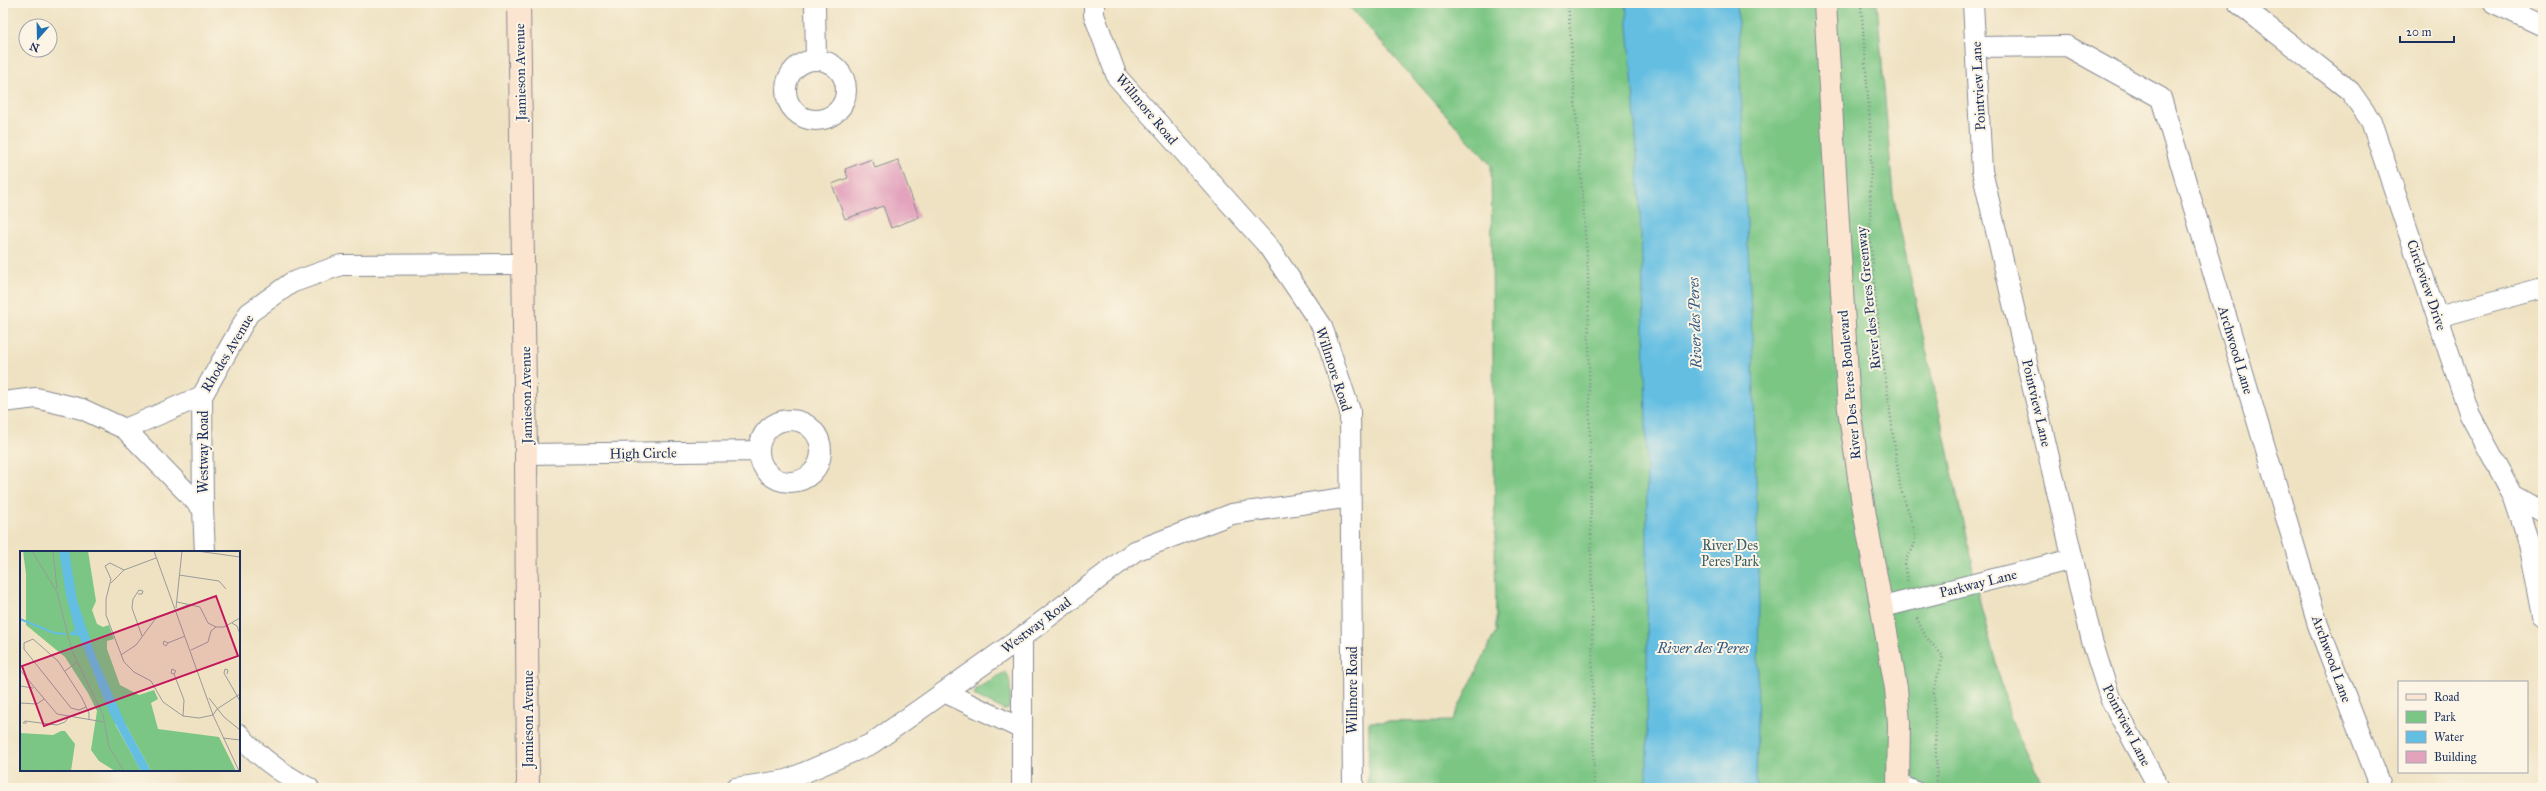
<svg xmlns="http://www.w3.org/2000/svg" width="2546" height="791" viewBox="0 0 2546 791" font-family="'IM FELL Great Primer',serif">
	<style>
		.green { fill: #7bc684; stroke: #4b7a71 }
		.water { fill: #64bee2; stroke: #4076a0 }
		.building { fill: #e3a3bd }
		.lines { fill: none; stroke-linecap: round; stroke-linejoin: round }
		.service-casing { stroke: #858890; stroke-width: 12 }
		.minor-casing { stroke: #858890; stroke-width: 22 }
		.secondary-casing { stroke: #858890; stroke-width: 24 }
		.path { stroke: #858890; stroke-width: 2.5; stroke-dasharray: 1 3; stroke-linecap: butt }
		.service { stroke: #fff; stroke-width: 10 }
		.minor { stroke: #fff; stroke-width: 20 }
		.secondary { stroke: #fce5d0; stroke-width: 22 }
		.labels { text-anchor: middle; stroke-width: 4; stroke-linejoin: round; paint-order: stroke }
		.street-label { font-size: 14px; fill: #1b2f5e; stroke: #fcf5e5 }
		.park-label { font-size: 14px; fill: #385c69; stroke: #fcf5e5 }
		.water-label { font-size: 15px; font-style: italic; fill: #315a86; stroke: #fcf5e5 }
		.inset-river { fill: none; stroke: #64bee2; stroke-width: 2 }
		.inset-road { fill: none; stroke: #9a9a9a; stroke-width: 1 }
		.view { fill: #c2185b; fill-opacity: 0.15; stroke: #c2185b; stroke-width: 2 }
		.inset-edge { fill: none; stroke: #1b2f5e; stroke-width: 2 }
	</style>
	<rect width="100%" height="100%" fill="#fcf5e5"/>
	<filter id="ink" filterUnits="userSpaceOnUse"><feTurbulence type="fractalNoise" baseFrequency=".025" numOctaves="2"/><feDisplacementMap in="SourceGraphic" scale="8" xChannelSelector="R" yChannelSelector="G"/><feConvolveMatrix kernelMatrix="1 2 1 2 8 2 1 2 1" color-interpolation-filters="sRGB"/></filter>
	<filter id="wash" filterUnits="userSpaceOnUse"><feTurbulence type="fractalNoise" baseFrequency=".012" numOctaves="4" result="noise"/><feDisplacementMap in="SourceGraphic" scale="16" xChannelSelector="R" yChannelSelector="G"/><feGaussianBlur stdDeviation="0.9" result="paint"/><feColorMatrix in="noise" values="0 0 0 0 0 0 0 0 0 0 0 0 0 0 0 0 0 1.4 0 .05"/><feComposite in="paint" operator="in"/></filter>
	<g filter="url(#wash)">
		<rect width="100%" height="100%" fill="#efe2c2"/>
		<path class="green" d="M1346,3h531l16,192 88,412 30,113 33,68h-676l1,-66 83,-1 44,-90 -5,-466z
			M1005,672c7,3 6,30 3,37l-4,1 -30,-15 2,-6z"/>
		<path class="water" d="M1626,3h111l16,355 6,247 -3,183h-109c0,-262 3,-524 -21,-785z"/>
		<g id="blocks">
			<path class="building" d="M872,159l3,9 23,-8 21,57 -28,11 -8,-22 -38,13 -13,-35 16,-6 -3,-9z"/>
		</g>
	</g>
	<g filter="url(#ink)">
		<use href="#blocks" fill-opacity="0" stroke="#858890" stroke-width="1"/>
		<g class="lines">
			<defs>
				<path id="service" d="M1899,779l20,9"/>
				<path id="minor" d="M815,3l1,57
					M1094,3v12l23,62 151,169 54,80 28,85 3,377
					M1973,3l9,168 110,470 18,57 49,90
					M2238,3l112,88 21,30 99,294 43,80 16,48 14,73
					M2494,3l49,23
					M1976,47l91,-1 94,52 157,527 63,163
					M786 90a30 30 0 1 1 60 0a30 30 0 1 1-60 0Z
					M2438,317l101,-28 4,1
					M202,396l1,113
					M3,402l33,-4 46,11 43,20 77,-33 47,-83 42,-30 50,-18 183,-1
					M759 451a31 31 0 1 1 62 0a31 31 0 1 1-62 0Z
					M125,429l78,80 2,43
					M526,454l233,-3
					M2513,495l30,17
					M1883,607l190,-48
					M1022,637v151
					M944,692l78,37
					M239,734c20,24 43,40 70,54
					M735,788l52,-8 84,-36 151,-107 113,-86 97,-37 118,-17"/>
				<path id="secondary" d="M519,3l7,451 2,334
					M1825,3l24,406 14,95 33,184 3,35 -1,65"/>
			</defs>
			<use href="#service" class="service-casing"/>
			<use href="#minor" class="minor-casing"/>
			<use href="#secondary" class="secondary-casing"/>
			<path class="path" d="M1568,3l20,268 6,517
				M1861,3l10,135 -1,97 8,87 22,164c3,12 16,43 15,53 -2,21 -16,13 -7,43
				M1917,618l8,18 18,20 -9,34 3,98"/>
			<use href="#service" class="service"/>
			<use href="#minor" class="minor"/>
			<use href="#secondary" class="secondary"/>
		</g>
	</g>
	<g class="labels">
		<g class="street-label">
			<text transform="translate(520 72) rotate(-91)" y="5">Jamieson Avenue</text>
			<text transform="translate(1978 86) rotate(-93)" y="5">Pointview Lane</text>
			<text transform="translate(1147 109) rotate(50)" y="5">Willmore Road</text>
			<text transform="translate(2427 285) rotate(71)" y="5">Circleview Drive</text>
			<text transform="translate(1868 298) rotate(-96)" y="5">River des Peres Greenway</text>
			<text transform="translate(2236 350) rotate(73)" y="5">Archwood Lane</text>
			<text transform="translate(227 353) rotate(-59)" y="5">Rhodes Avenue</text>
			<text transform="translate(1334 369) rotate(72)" y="5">Willmore Road</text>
			<text transform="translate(1849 385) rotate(-95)" y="5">River Des Peres Boulevard</text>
			<text transform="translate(526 395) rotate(-91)" y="5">Jamieson Avenue</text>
			<text transform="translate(2037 403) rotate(77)" y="5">Pointview Lane</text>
			<text transform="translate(203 452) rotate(-90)" y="5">Westway Road</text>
			<text transform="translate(643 453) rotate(-1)" y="5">High Circle</text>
			<text transform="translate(1978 583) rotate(-14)" y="5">Parkway Lane</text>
			<text transform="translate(1036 625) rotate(-37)" y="5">Westway Road</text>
			<text transform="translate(2332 659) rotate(70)" y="5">Archwood Lane</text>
			<text transform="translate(1352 690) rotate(-90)" y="5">Willmore Road</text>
			<text transform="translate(528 719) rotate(-90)" y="5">Jamieson Avenue</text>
			<text transform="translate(2127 725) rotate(63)" y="5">Pointview Lane</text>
		</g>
		<g class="park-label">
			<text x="1730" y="550">River Des<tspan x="1730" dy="16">Peres Park</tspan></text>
		</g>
		<g class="water-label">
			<text transform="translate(1695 323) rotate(-92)" y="5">River des Peres</text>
			<text x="1703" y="653">River des Peres</text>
		</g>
	</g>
	<g transform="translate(20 551)">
		<rect width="220" height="220" fill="#efe2c2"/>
		<path d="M3,0h65l8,50 -4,9 5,14 6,3 6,-2 5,14 -7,2v8l13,36 19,10 15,-5 4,9 -7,4 7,26 61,8 17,34h-85l-25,-46 -11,-1 26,47h-26l-16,-10 -8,-11 6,-39 -9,-18 -23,-36 -39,-32v-51zM41,180h4l10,13 -4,27h-51v-38l33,2z" fill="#7bc684"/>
		<path d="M39,0h10l8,49 19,57 30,68 25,46h-10l-4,-7 -28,-52 -30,-76 -9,-1v-2l5,-3 -9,-35z" fill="#64bee2"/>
		<path class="inset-river" d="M0,68l34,14 12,1"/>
		<path class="inset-road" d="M12,0l25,41 15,59 31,64 6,32 15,24M33,0l4,38M134,0l59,164 26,56M177,0l43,6M136,7l-32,12 -14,-7 -5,3 6,13 -5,20v16l18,47 10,10 17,9 12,21 20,14 16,2 14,-3 4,-6 23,-15M159,24l40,6 7,8M91,32l13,-13M118,43h4l1,-3 -4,-1 -6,9 -1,9 10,28M157,51l23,5 8,16 8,4M156,57l6,-57M212,72l5,3 3,8M4,92l9,-4 25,22 24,37 7,15v7M4,92v6l47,59 8,2 7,-3M148,92l-4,-2 -1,3 3,2 2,-3 17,-7M171,99l17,-8 3,-11 5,-4h8l16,-9M101,104l15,-10 20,-27 34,-14M0,119l37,44 47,8M45,120l12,-9M154,123l2,-3 -4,-2 -1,4 3,1 10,26 -1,16M207,123l1,-4 -3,-1 -1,4 16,28M0,135l13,2M189,147l15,19 16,13M0,152l17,1 7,-5M7,172h-4l2,-2 32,4 8,-3 3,-4M203,187l17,2"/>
		<path class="view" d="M196,45l22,60 -194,70 -22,-60z"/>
		<rect width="220" height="220" class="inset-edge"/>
	</g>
	<rect width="2546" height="791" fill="none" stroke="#fcf5e5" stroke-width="16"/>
	<rect x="2398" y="681" width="130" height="92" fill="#fcf5e5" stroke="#a2a6af"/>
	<rect x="2406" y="694" width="20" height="6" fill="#fce5d0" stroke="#a2a6af"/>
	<text x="2434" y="701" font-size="12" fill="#1b2f5e">Road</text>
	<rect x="2406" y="711" width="20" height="12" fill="#7bc684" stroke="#a2a6af"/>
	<text x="2434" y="721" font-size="12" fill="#1b2f5e">Park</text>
	<rect x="2406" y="731" width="20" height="12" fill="#64bee2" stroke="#a2a6af"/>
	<text x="2434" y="741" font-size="12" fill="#1b2f5e">Water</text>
	<rect x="2406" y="751" width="20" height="12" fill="#e3a3bd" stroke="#a2a6af"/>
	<text x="2434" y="761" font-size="12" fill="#1b2f5e">Building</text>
	<g transform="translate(38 38) rotate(200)"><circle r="19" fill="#fcf5e5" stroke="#a2a6af"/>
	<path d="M0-3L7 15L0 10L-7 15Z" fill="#1f6fb2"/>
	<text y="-6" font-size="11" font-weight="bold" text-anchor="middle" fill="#1b2f5e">N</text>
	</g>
	<path d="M2400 36v6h54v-6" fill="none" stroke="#1b2f5e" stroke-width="2"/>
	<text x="2406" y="36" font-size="12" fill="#1b2f5e" stroke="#fcf5e5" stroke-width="3" paint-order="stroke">20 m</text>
</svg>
